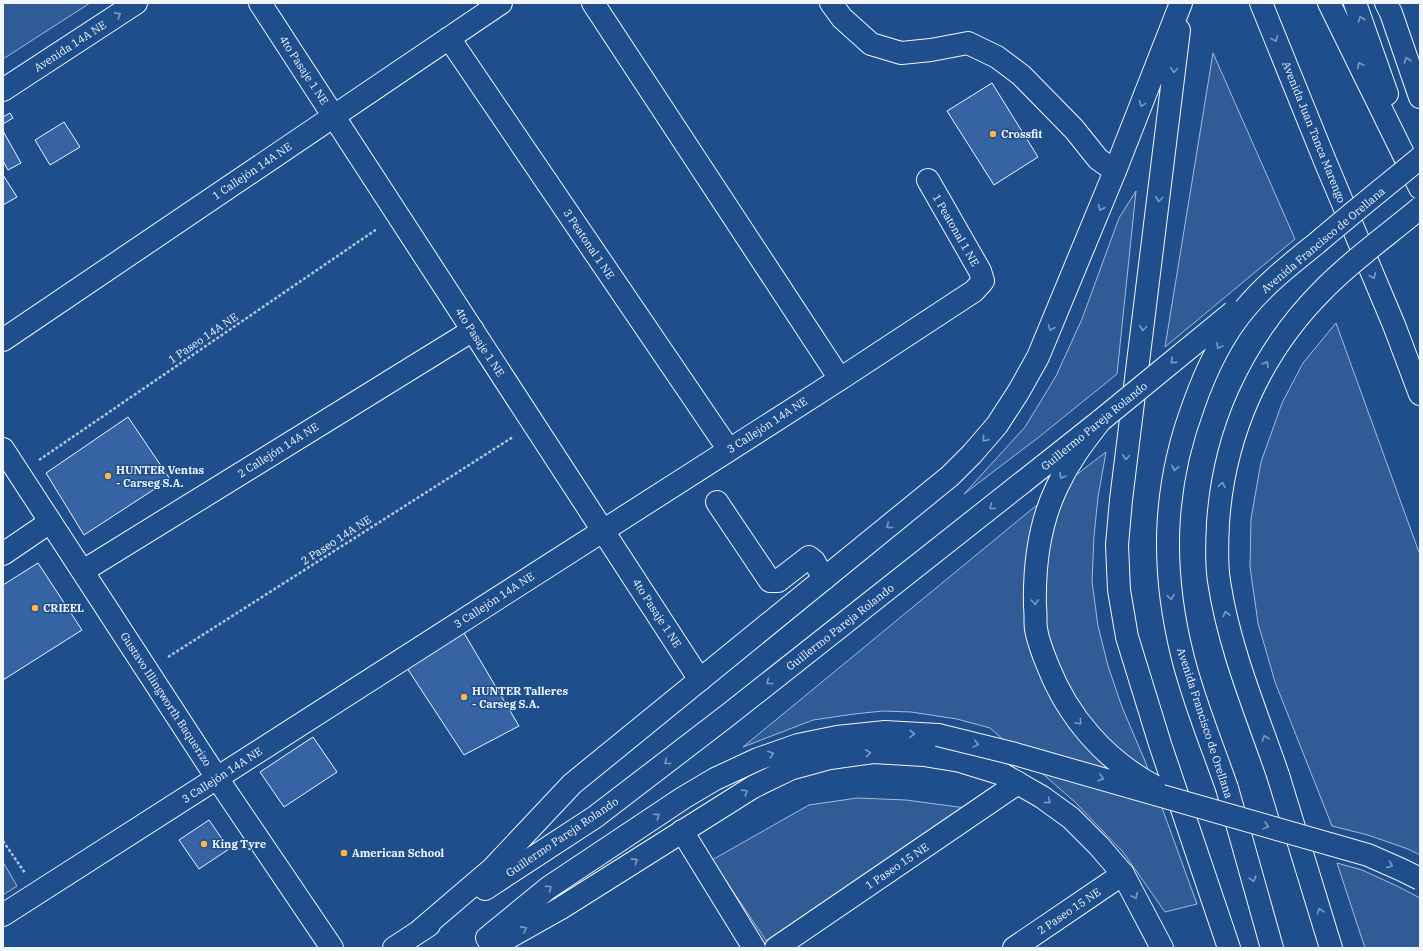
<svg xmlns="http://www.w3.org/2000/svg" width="1423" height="951" viewBox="0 0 1423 951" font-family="'IBM Plex Serif',serif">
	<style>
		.built { fill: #305b95; stroke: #a8bbd7 }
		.building { fill: #3563a3; stroke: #f2f6ff }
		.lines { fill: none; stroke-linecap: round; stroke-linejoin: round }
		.minor-casing { stroke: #f2f6ff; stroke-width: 24 }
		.major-casing { stroke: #f2f6ff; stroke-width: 24 }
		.path { stroke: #b3c4dc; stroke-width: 2.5; stroke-dasharray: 3 2; stroke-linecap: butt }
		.minor { stroke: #1f4e8c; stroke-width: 22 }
		.major { stroke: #1f4e8c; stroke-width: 22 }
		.major-bridge-casing { stroke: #f2f6ff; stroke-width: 24; stroke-linecap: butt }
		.major-bridge { stroke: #1f4e8c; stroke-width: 22 }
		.oneway { stroke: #7e9ac0 }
		.poi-dot { fill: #ffb74d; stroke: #1f4e8c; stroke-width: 1.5 }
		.labels { text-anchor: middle; stroke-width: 3; stroke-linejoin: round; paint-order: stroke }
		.street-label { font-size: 11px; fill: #f2f6ff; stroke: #1f4e8c }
		.poi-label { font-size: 11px; font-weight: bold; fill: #f2f6ff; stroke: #1f4e8c; text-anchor: start }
	</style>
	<rect width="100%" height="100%" fill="#1f4e8c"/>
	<path class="built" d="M3,3h87l-87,56z
		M1213,53l82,186 -130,108z
		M1136,191l-19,183 -78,63 -75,57 61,-67 31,-51 26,-57 37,-101z
		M1336,323l84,232v300l-12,-6 -40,-14 -36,-9 -57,-144 -17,-59 -8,-56 1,-48 10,-57 21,-59 21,-40z
		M1106,452l-8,45 -4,39 -2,46 6,44 10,40 14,41 23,54 52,143 -32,8 -42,-60 -48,-50 -85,-74 -33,-9 -46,-7 -28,-1 -29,3 -41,6 -70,27 289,-238z
		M857,798l49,2 67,9 -206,133 -55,-82 97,-55z
		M3,862l14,24 -14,9z
		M1337,863l25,7 35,16 23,12v50h-55z"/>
	<path class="building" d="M992,83l46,74 -44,28 -47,-74z
		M10,113l3,5 -10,6v-7z
		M64,122l16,25 -30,18 -15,-25z
		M3,131l18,32 -13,7 -5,-9z
		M3,175l14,22 -14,8z
		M128,417l42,62 -86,56 -38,-62z
		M38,563l44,67 -79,50v-95z
		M464,633l55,93 -55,29 -57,-87z
		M313,737l24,35 -53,35 -24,-35z
		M209,820l20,29 -30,20 -20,-29z"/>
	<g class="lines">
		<defs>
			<path id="minor" d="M260,3l440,677
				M593,3l247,376
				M831,3l11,15 29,26 30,9 30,-3 37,-7 29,14 24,18 53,54 24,30 17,12
				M449,38l280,412
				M3,90l133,-87
				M3,340l498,-337
				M3,449l214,329 115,170
				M717,502l53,79h8l31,-24 5,4 10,18
				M3,554l47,-32
				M83,571l390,-241
				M682,831l72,117
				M3,915l837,-536 134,-88 9,-10 -3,-10 -52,-91
				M776,948l242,-165
				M1014,948l109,-74"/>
			<path id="major" d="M1261,3l64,158 69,164 26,69
				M1329,3l91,185
				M1355,3l32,91
				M1386,3l5,10 29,84
				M1179,30l-58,470 -4,45 2,45 8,47 33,107 69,204
				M1278,775l53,173
				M1227,788l45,160
				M485,889l110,-72 133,-102 295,-233
				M417,933l76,-65 79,-84 378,-308 22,-22 25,-29 22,-34 19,-34 77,-186 66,-168
				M487,938l61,-50 135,-90 32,-19 43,-20 40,-14 39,-8 48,-5 53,3
				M394,948l35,-23
				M490,948l71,-40 192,-121 37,-18 40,-11 43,-6 51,3 36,6 42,13 40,23 29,21 28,28 24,28 39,74"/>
		</defs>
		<use href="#minor" class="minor-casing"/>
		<use href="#major" class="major-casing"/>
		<path class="path" d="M39,460l338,-231
			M168,657l345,-220
			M3,841l22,32"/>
		<use href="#minor" class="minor"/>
		<use href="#major" class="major"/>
		<defs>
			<path id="major-bridge" d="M1100,421c-17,22 -31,40 -43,66 -18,37 -23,79 -22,120 1,7 0,15 1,22 2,12 7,25 12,37 20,51 57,94 106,120
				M1023,482l77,-61 133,-109
				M938,735l77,19 353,101 34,15 18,9
				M1278,775c-22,-64 -49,-127 -59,-194 -3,-19 -2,-39 -1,-58 6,-89 42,-170 105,-233 29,-30 65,-55 97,-82
				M1227,788c-15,-43 -33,-86 -44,-130 -22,-87 -21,-169 11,-254 12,-34 27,-66 50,-94 21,-26 47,-46 73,-67 34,-29 69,-57 103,-85"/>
		</defs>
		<use href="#major-bridge" class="major-bridge-casing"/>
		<use href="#major-bridge" class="major-bridge"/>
	</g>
	<defs><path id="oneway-chevron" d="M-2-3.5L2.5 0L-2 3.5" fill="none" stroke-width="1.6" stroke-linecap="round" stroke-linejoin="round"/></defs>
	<g class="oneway">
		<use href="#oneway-chevron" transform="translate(118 15) rotate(-33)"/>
		<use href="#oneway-chevron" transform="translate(1361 19) rotate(-109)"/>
		<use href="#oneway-chevron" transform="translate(1275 39) rotate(68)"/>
		<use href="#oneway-chevron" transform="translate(1407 60) rotate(-109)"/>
		<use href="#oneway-chevron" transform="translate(1360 65) rotate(-116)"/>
		<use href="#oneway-chevron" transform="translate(1174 70) rotate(97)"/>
		<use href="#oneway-chevron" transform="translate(1142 104) rotate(111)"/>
		<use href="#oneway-chevron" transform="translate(1159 199) rotate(97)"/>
		<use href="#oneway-chevron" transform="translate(1101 208) rotate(113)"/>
		<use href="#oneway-chevron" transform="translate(1373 276) rotate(67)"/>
		<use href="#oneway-chevron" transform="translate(1051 328) rotate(113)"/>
		<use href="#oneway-chevron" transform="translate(1143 328) rotate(97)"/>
		<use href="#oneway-chevron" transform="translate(1219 346) rotate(118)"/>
		<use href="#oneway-chevron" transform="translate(1173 361) rotate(140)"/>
		<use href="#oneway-chevron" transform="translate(1266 364) rotate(-59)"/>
		<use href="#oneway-chevron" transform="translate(985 439) rotate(129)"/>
		<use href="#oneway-chevron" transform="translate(1126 457) rotate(97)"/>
		<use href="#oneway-chevron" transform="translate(1175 468) rotate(100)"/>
		<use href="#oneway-chevron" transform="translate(1062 476) rotate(118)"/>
		<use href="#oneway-chevron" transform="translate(1222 485) rotate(-83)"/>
		<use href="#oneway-chevron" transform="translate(992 507) rotate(142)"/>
		<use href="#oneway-chevron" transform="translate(889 526) rotate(141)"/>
		<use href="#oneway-chevron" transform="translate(1171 597) rotate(81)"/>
		<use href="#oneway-chevron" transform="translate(1035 602) rotate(87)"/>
		<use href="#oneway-chevron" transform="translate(1226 614) rotate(-103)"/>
		<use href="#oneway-chevron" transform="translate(769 682) rotate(142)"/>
		<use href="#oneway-chevron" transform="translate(1079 722) rotate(50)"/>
		<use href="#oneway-chevron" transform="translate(912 734) rotate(3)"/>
		<use href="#oneway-chevron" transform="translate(1265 738) rotate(-109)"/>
		<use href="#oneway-chevron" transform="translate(976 744) rotate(13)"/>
		<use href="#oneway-chevron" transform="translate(868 753) rotate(-7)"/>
		<use href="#oneway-chevron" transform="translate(771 754) rotate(-19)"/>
		<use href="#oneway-chevron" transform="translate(667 762) rotate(142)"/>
		<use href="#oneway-chevron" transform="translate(1101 778) rotate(16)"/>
		<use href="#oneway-chevron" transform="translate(745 792) rotate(-32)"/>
		<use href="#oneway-chevron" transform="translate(1048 801) rotate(36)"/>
		<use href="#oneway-chevron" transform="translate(657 816) rotate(-34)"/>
		<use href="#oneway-chevron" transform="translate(1266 826) rotate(16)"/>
		<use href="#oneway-chevron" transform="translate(635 861) rotate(-33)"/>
		<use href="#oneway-chevron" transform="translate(1390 865) rotate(23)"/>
		<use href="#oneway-chevron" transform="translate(1253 879) rotate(74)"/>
		<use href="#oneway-chevron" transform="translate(549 888) rotate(-36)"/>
		<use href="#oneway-chevron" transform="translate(1135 896) rotate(62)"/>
		<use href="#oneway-chevron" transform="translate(1320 911) rotate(-107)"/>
		<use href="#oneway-chevron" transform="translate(524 929) rotate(-29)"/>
	</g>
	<g class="poi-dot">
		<circle cx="993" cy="134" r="4"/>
		<circle cx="108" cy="476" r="4"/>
		<circle cx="35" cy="608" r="4"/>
		<circle cx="464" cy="697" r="4"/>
		<circle cx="204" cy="844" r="4"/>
		<circle cx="344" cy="853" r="4"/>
	</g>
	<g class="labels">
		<g class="street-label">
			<text transform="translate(70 46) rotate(-33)" y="4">Avenida 14A NE</text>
			<text transform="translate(304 70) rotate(57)" y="4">4to Pasaje 1 NE</text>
			<text transform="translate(1314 132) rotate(68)" y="4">Avenida Juan Tanca Marengo</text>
			<text transform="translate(252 171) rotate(-34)" y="4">1 Callejón 14A NE</text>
			<text transform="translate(956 230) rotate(60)" y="4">1 Peatonal 1 NE</text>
			<text transform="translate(1323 240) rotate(-40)" y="4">Avenida Francisco de Orellana</text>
			<text transform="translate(589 244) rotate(56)" y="4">3 Peatonal 1 NE</text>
			<text transform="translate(203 338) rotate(-34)" y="4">1 Paseo 14A NE</text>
			<text transform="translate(480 342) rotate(57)" y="4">4to Pasaje 1 NE</text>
			<text transform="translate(767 425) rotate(-33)" y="4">3 Callejón 14A NE</text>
			<text transform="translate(1094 426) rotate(-39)" y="4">Guillermo Pareja Rolando</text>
			<text transform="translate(278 450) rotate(-32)" y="4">2 Callejón 14A NE</text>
			<text transform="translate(336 540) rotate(-33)" y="4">2 Paseo 14A NE</text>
			<text transform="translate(494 600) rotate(-33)" y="4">3 Callejón 14A NE</text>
			<text transform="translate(657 613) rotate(57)" y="4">4to Pasaje 1 NE</text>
			<text transform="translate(840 627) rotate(-38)" y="4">Guillermo Pareja Rolando</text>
			<text transform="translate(166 699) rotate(57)" y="4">Gustavo Illingworth Baquerizo</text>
			<text transform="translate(1205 723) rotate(72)" y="4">Avenida Francisco de Orellana</text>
			<text transform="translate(222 775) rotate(-33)" y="4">3 Callejón 14A NE</text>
			<text transform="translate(562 837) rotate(-34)" y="4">Guillermo Pareja Rolando</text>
			<text transform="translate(897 866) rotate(-34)" y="4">1 Paseo 15 NE</text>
			<text transform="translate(1069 911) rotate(-34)" y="4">2 Paseo 15 NE</text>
		</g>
		<g class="poi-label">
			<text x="1001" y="138">Crossfit</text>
			<text x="116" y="474">HUNTER Ventas<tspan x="116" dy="13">- Carseg S.A.</tspan></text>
			<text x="43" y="612">CRIEEL</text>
			<text x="472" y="695">HUNTER Talleres<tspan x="472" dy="13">- Carseg S.A.</tspan></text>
			<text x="212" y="848">King Tyre</text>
			<text x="352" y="857">American School</text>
		</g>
	</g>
	<rect width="1423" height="951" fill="none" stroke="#f2f6ff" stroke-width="8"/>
</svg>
